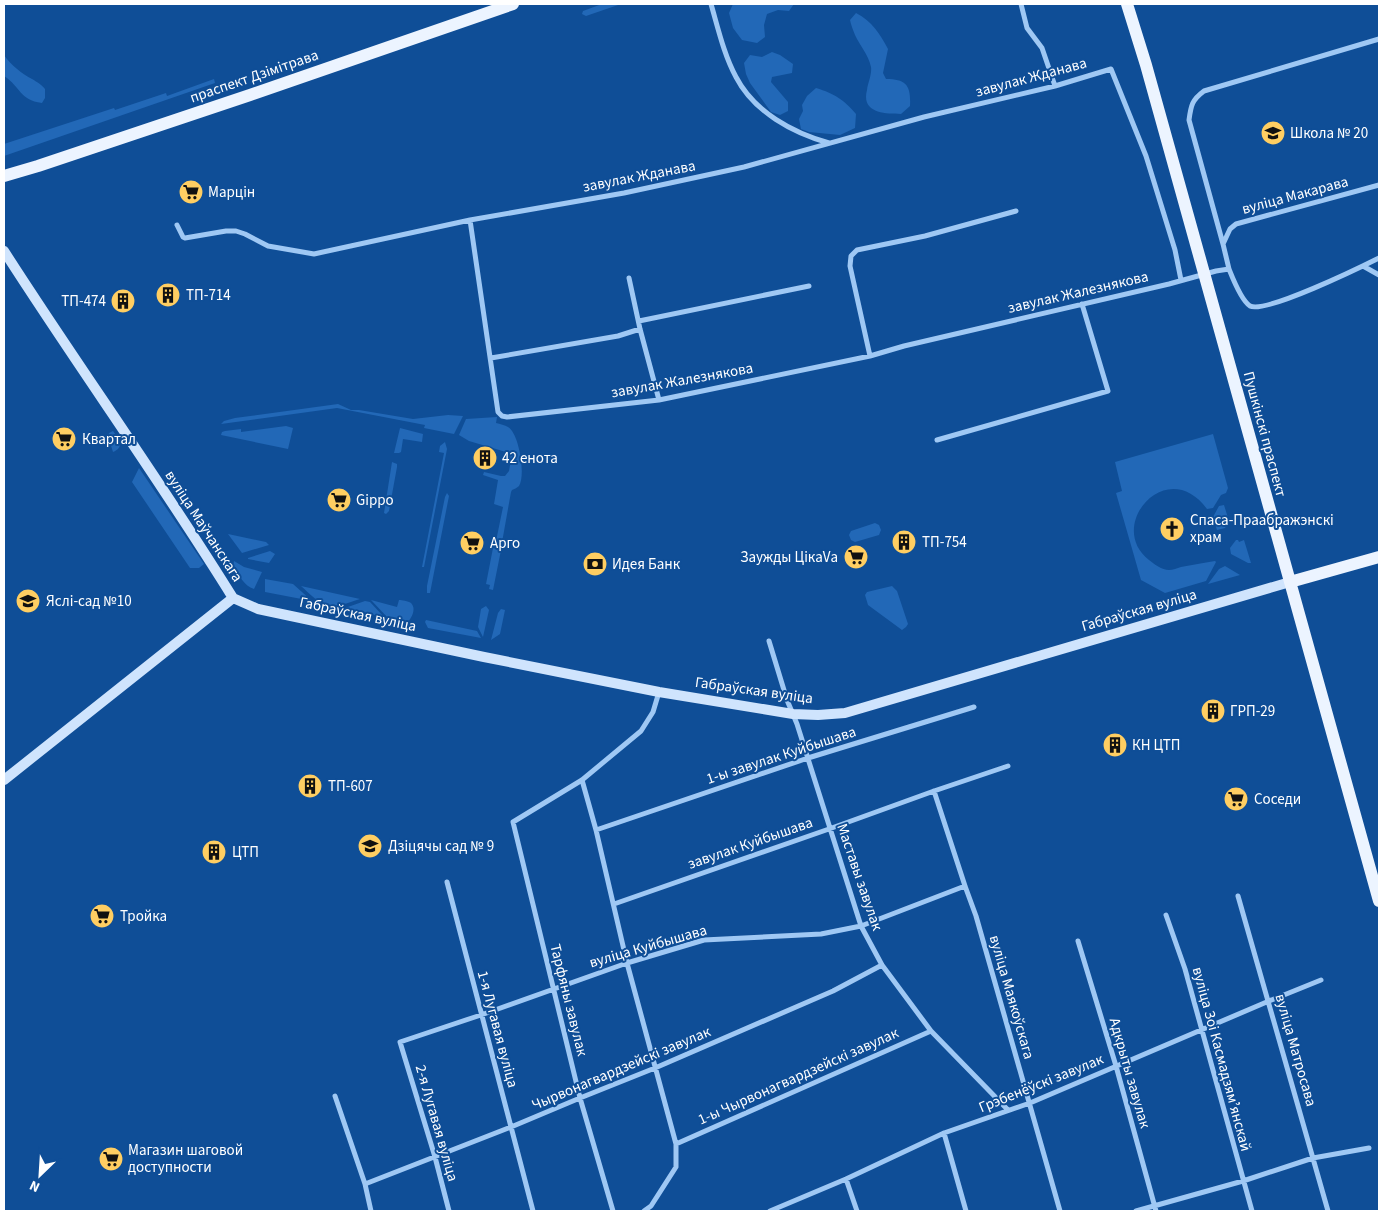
<svg xmlns="http://www.w3.org/2000/svg" width="1383" height="1215" viewBox="0 0 1383 1215" font-family="'Source Sans 3',sans-serif">
	<style>
		.green { fill: #2268b7 }
		.lines { fill: none; stroke-linecap: round; stroke-linejoin: round }
		.minor { stroke: #9fc8f4; stroke-width: 5 }
		.secondary { stroke: #cfe4fd; stroke-width: 10 }
		.primary { stroke: #ecf4ff; stroke-width: 12 }
		.labels { text-anchor: middle; stroke-width: 4; stroke-linejoin: round; paint-order: stroke }
		.street-label { font-size: 15px; fill: #fff; stroke: #0f4e97 }
		.poi-label { font-size: 15px; fill: #fff; stroke: #0f4e97; text-anchor: start }
	</style>
	<rect width="100%" height="100%" fill="#0f4e97"/>
	<path class="green" d="M602,4h19l-35,12 -4,-2 1,-3z
		M733,4h61l-5,7 -11,-1 -11,4 -3,11 1,12 -8,6 -15,-3 -9,-12 -4,-15z
		M856,13c16,8 24,21 32,36l-5,24 3,6c21,0 25,7 24,27l-9,8c-17,0 -40,-1 -34,-24 1,-8 5,-15 4,-23 -3,-13 -11,-21 -16,-32 -2,-5 -4,-10 -5,-15z
		M772,52l8,3 13,9 -1,9 -20,4 -1,5 17,20v9l-8,4 -9,-3 -21,-29 -4,-9 -2,-11 6,-8 12,2z
		M4,55c7,10 17,18 28,24 5,3 9,5 13,10v9l-3,5c-23,-3 -21,-16 -38,-27z
		M214,79l1,4 -211,73v-12l110,-36 1,2 51,-17 1,3z
		M816,88c19,6 27,11 40,26l-1,14 -15,7 -31,-3 -8,-3 -2,-10 4,-8 -1,-6 5,-9z
		M338,404l13,6h8l54,9 35,-4 15,1 -9,18 -30,-6 1,-3 -88,-17 -116,16 3,-3 11,-3z
		M497,417l-1,6c4,1 9,2 12,4 11,6 18,48 11,59 -2,2 -5,3 -7,4l-1,2 -10,56 -6,-2 8,-39 -9,-3 4,-24 -15,-5 1,-3 17,4h4l4,-5 2,-12 -5,-7 -37,-11 -10,-6 7,-16z
		M286,426l7,2 -5,21 -67,-14 1,-3 3,-1 16,-2v3z
		M400,428l23,6 -1,8 -19,-3 -2,13 -2,1h-5z
		M113,431c6,8 12,16 0,21l-5,-16 1,-3z
		M1213,434l15,54 -2,5 -5,2 -8,13 -6,1c-40,-55 -102,17 -58,51 5,4 13,10 20,10 4,0 8,-2 12,-3 11,-2 22,-4 34,-6l1,1 -10,19 -41,12 -24,-13 -25,-87 6,-2 -7,-29z
		M445,442l2,7 -23,118h-2l22,-114 -5,-1 1,-6z
		M392,462l5,2v3l-8,44 -3,3 -2,-1z
		M139,468l65,96 -5,4h-9l-58,-86z
		M447,493l2,3 -19,97h-3v-7l18,-89z
		M1224,505l5,16 -4,7 -8,2 -4,-13 6,-11z
		M875,523l4,2 2,5 -2,5 -24,7 -4,-2 -2,-5 2,-4z
		M228,534l38,8 3,3 -27,8z
		M1236,540h2l1,2 5,-2 7,23h-3l-17,-9 -1,-6z
		M493,548l8,2 -8,40 -4,-1 1,-4 -4,-1z
		M270,551l5,3 -6,9 -21,-4v-1z
		M234,561l10,6 18,5 -8,17c-10,-3 -15,-14 -21,-23z
		M1225,566l15,9 -32,9 11,-15z
		M265,579l28,5 19,17 -47,-9z
		M301,586l59,13c-33,11 -33,11 -59,-13z
		M892,586l5,5 11,33 -2,3 -4,3 -34,-25 -3,-10 2,-3z
		M371,600l26,7 2,-7c3,0 9,1 12,3 6,6 0,16 -4,20l-19,-5z
		M365,601l5,1 14,15 -39,-9z
		M486,606l3,4 -6,27 -5,-10 3,-18z
		M501,609l4,1 -5,24 -9,6 7,-27z
		M426,620l51,11 4,7 -53,-10 -3,-6z"/>
	<g class="lines">
		<path class="minor" d="M711,4c7,24 13,51 25,73 18,35 57,56 93,66
			M1021,4l6,24 15,20 13,38
			M470,220l28,192 4,4 5,1 152,-17 211,-44 34,-10 265,-62 47,-13 13,-2c4,10 12,31 21,37 15,8 111,-39 129,-48
			M177,225l6,12 2,1 41,-7h10l9,3 23,12 46,8 156,-34 154,-27 120,-26 180,-50 131,-31 56,-17 35,87 29,94 6,30
			M1223,244l-34,-124c2,-15 3,-20 15,-29l175,-52
			M1363,266l16,9
			M1229,269l-6,-25 7,-15 6,-5 143,-39
			M629,278l11,51 19,71
			M639,321l170,-35
			M870,356l-20,-90 1,-10 6,-6 68,-14 91,-25
			M491,358l127,-22 22,-7
			M937,440l171,-49 -26,-87
			M769,641l18,59 10,24 64,202 21,39 49,66 77,79
			M582,780l14,50 31,133 49,181v23l-25,39 -7,5
			M934,791l31,95 11,30 84,295
			M596,830l212,-72 166,-51
			M447,882l86,329
			M1238,896l90,315
			M614,904l215,-75 105,-38 74,-25
			M1166,915l19,54 67,242
			M1078,941l38,125 40,145
			M335,1096l30,88 6,27
			M944,1133l22,78
			M676,1144l255,-113
			M846,1179l11,32
			M365,1184l146,-57 69,-29 75,-30 178,-77 49,-26
			M449,1211l-14,-54 -35,-115 81,-27 146,-52 77,-23 117,-6 40,-8 104,-40
			M613,1211l-33,-113 -67,-276 69,-42 59,-49 12,-19 6,-20
			M770,1211l76,-32 98,-46 86,-30 239,-102 52,-21
			M1136,1211l107,-30 70,-23 56,-10"/>
		<path class="secondary" d="M4,251c75,117 156,229 229,347l-229,182
			M233,598l25,11 226,48 175,35 134,22 25,1 27,-2 445,-131"/>
		<path class="primary" d="M1127,4l19,61 233,836
			M4,176l34,-10 212,-71 263,-91
			M1290,582l89,-25"/>
	</g>
	<defs>
		<symbol id="school-disc" viewBox="-11 -11 22 22"><circle r="9.5" fill="#ffce62" stroke="#0f4e97"/><path d="M0-5L7-2L0 1L-7-2ZM-4 1L0 2.5L4 1V4Q0 6-4 4Z" fill="#111"/></symbol>
		<symbol id="supermarket-disc" viewBox="-11 -11 22 22"><circle r="9.5" fill="#ffce62" stroke="#0f4e97"/><path d="M-6-5.5h2.5l.6 2H6L4.5 2H-2.5L-4.4-4H-6ZM-1.5 3.2a1.3 1.3 0 1 0 .1 0ZM3 3.2a1.3 1.3 0 1 0 .1 0Z" fill="#111"/></symbol>
		<symbol id="building-disc" viewBox="-11 -11 22 22"><circle r="9.5" fill="#ffce62" stroke="#0f4e97"/><path d="M-4-6H4V6H1V3H-1V6H-4ZM-2.5-4.3h1.7v1.8h-1.7ZM.8-4.3h1.7v1.8H.8ZM-2.5-1h1.7V.8h-1.7ZM.8-1h1.7V.8H.8Z" fill="#111"/></symbol>
		<symbol id="church-disc" viewBox="-11 -11 22 22"><circle r="9.5" fill="#ffce62" stroke="#0f4e97"/><path d="M-1.2-6h2.4v3.5h3.3v2.4h-3.3V6h-2.4V-.1h-3.3v-2.4h3.3Z" fill="#111"/></symbol>
		<symbol id="bank-disc" viewBox="-11 -11 22 22"><circle r="9.5" fill="#ffce62" stroke="#0f4e97"/><path d="M-6-4H6V4H-6ZM0-2.3a2.3 2.3 0 1 0 0 4.6a2.3 2.3 0 1 0 0-4.6Z" fill="#111"/></symbol>
	</defs>
	<g fill-rule="evenodd">
		<use href="#school-disc" x="1259" y="119" width="28" height="28"/>
		<use href="#supermarket-disc" x="177" y="178" width="28" height="28"/>
		<use href="#building-disc" x="154" y="281" width="28" height="28"/>
		<use href="#building-disc" x="109" y="287" width="28" height="28"/>
		<use href="#supermarket-disc" x="50" y="425" width="28" height="28"/>
		<use href="#building-disc" x="471" y="444" width="28" height="28"/>
		<use href="#supermarket-disc" x="325" y="486" width="28" height="28"/>
		<use href="#church-disc" x="1158" y="515" width="28" height="28"/>
		<use href="#building-disc" x="890" y="528" width="28" height="28"/>
		<use href="#supermarket-disc" x="458" y="529" width="28" height="28"/>
		<use href="#supermarket-disc" x="842" y="543" width="28" height="28"/>
		<use href="#bank-disc" x="581" y="550" width="28" height="28"/>
		<use href="#school-disc" x="14" y="587" width="28" height="28"/>
		<use href="#building-disc" x="1199" y="697" width="28" height="28"/>
		<use href="#building-disc" x="1101" y="731" width="28" height="28"/>
		<use href="#building-disc" x="296" y="772" width="28" height="28"/>
		<use href="#supermarket-disc" x="1222" y="785" width="28" height="28"/>
		<use href="#school-disc" x="356" y="832" width="28" height="28"/>
		<use href="#building-disc" x="200" y="838" width="28" height="28"/>
		<use href="#supermarket-disc" x="88" y="902" width="28" height="28"/>
		<use href="#supermarket-disc" x="97" y="1145" width="28" height="28"/>
	</g>
	<g class="labels">
		<g class="street-label">
			<text transform="translate(254 76) rotate(-19)" y="5">праспект Дзімітрава</text>
			<text transform="translate(1031 77) rotate(-15)" y="5">завулак Жданава</text>
			<text transform="translate(639 176) rotate(-11)" y="5">завулак Жданава</text>
			<text transform="translate(1295 195) rotate(-15)" y="5">вуліца Макарава</text>
			<text transform="translate(1078 292) rotate(-13)" y="5">завулак Жалезнякова</text>
			<text transform="translate(682 380) rotate(-10)" y="5">завулак Жалезнякова</text>
			<text transform="translate(1265 434) rotate(75)" y="5">Пушкінскі праспект</text>
			<text transform="translate(204 526) rotate(57)" y="5">вуліца Маўчанскага</text>
			<text transform="translate(1139 610) rotate(-16)" y="5">Габраўская вуліца</text>
			<text transform="translate(358 614) rotate(12)" y="5">Габраўская вуліца</text>
			<text transform="translate(754 690) rotate(8)" y="5">Габраўская вуліца</text>
			<text transform="translate(781 755) rotate(-18)" y="5">1-ы завулак Куйбышава</text>
			<text transform="translate(750 843) rotate(-19)" y="5">завулак Куйбышава</text>
			<text transform="translate(860 877) rotate(71)" y="5">Маставы завулак</text>
			<text transform="translate(648 946) rotate(-16)" y="5">вуліца Куйбышава</text>
			<text transform="translate(1012 997) rotate(74)" y="5">вуліца Маякоўскага</text>
			<text transform="translate(569 1000) rotate(76)" y="5">Тарфяны завулак</text>
			<text transform="translate(498 1029) rotate(75)" y="5">1-я Лугавая вуліца</text>
			<text transform="translate(1296 1050) rotate(74)" y="5">вуліца Матросава</text>
			<text transform="translate(1222 1059) rotate(75)" y="5">вуліца Зоі Касмадзямʼянскай</text>
			<text transform="translate(621 1068) rotate(-23)" y="5">Чырвонагвардзейскі завулак</text>
			<text transform="translate(1130 1073) rotate(74)" y="5">Адкрыты завулак</text>
			<text transform="translate(798 1076) rotate(-24)" y="5">1-ы Чырвонагвардзейскі завулак</text>
			<text transform="translate(1041 1083) rotate(-22)" y="5">Грэбенёўскі завулак</text>
			<text transform="translate(437 1123) rotate(74)" y="5">2-я Лугавая вуліца</text>
		</g>
		<g class="poi-label">
			<text x="1290" y="138">Школа № 20</text>
			<text x="208" y="197">Марцін</text>
			<text x="186" y="300">ТП-714</text>
			<text x="106" y="306" text-anchor="end">ТП-474</text>
			<text x="82" y="444">Квартал</text>
			<text x="502" y="463">42 енота</text>
			<text x="356" y="505">Gippo</text>
			<text x="1190" y="525">Спаса-Праабражэнскі<tspan x="1190" dy="17">храм</tspan></text>
			<text x="922" y="547">ТП-754</text>
			<text x="490" y="548">Арго</text>
			<text x="838" y="562" text-anchor="end">Заужды ЦікаVа</text>
			<text x="612" y="569">Идея Банк</text>
			<text x="46" y="606">Яслі-сад №10</text>
			<text x="1230" y="716">ГРП-29</text>
			<text x="1132" y="750">КН ЦТП</text>
			<text x="328" y="791">ТП-607</text>
			<text x="1254" y="804">Соседи</text>
			<text x="388" y="851">Дзіцячы сад № 9</text>
			<text x="232" y="857">ЦТП</text>
			<text x="120" y="921">Тройка</text>
			<text x="128" y="1155">Магазин шаговой<tspan x="128" dy="17">доступности</tspan></text>
		</g>
	</g>
	<rect width="1383" height="1215" fill="none" stroke="#ffffff" stroke-width="10"/>
	<g transform="translate(40 1175) rotate(205)" stroke="#0f4e97" stroke-width="4" paint-order="stroke">
	<path d="M0-4L9 19L0 12L-9 19Z" fill="#ffffff"/>
	<text y="-8" font-size="14" font-weight="bold" text-anchor="middle" fill="#ffffff">N</text>
	</g>
</svg>
